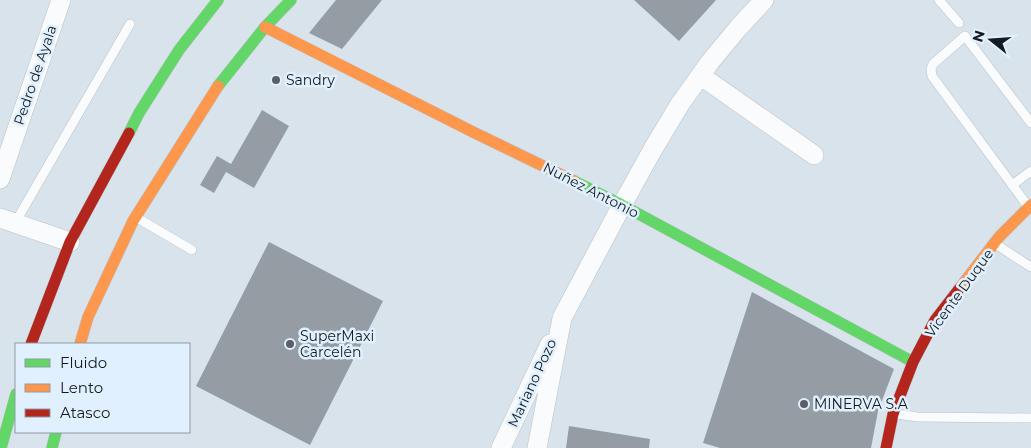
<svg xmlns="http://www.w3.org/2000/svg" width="1031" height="448" viewBox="0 0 1031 448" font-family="Montserrat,sans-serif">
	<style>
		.building { fill: #959da4 }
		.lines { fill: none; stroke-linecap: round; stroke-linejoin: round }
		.lane-casing { stroke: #b9c1c8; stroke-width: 10 }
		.street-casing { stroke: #b9c1c8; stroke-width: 20 }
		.fast-casing { stroke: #b9c1c8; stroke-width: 12 }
		.slow-casing { stroke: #b9c1c8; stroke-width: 12 }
		.jam-casing { stroke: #b9c1c8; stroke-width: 12 }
		.lane { stroke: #f9fbfc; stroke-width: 9 }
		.street { stroke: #f9fbfc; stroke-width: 19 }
		.fast { stroke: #63d668; stroke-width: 11 }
		.slow { stroke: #ff974d; stroke-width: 11 }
		.jam { stroke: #b3261e; stroke-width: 11 }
		.poi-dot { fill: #596067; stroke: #e1f0fe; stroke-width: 2 }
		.labels { text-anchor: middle; stroke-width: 5; stroke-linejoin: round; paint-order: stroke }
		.street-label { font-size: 14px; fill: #141a20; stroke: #e1f0fe }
		.poi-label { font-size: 14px; fill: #141a20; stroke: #e1f0fe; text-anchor: start }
	</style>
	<rect width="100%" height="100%" fill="#d9e3ec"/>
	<path class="building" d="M336,0h46l-40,49 -33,-16z
		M634,0h82l-37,41z
		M262,110l27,16 -35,62 -28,-16 -12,21 -14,-8 17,-29 14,8z
		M269,242l114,59 -73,144 -114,-59z
		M752,292l142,77 -16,42 -7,37h-151l-17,-5z
		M569,426l81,13 -1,9h-83z"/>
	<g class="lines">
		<defs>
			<path id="lane" d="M939,0l20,23
				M1012,185l19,-14
				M1027,205l-95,-129 -1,-7 2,-5 32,-28 66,87
				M139,219l53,31
				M15,223l115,-199
				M997,245l34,22
				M896,414l22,3 113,1"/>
			<path id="street" d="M700,76l11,7 103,72
				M0,179l61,-179
				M0,218l70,24
				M501,448l49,-104
				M537,448l25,-130 60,-113 31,-56 27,-45 30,-42 29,-35 25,-27"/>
			<path id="fast" d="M218,86l47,-59 26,-27
				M129,133l10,-20 40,-63 39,-50
				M574,181l48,24 291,157
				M1,448l15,-54
				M52,448l4,-16"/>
			<path id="slow" d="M265,27l210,106 99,48
				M959,289l40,-52 32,-32
				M80,344l8,-27 45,-96 85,-135"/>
			<path id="jam" d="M31,344l39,-102 59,-109
				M886,448l7,-34 20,-52 22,-42 24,-31"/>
		</defs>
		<use href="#lane" class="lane-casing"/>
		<use href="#street" class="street-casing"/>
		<use href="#fast" class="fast-casing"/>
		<use href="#slow" class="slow-casing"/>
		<use href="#jam" class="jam-casing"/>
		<use href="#lane" class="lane"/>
		<use href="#street" class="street"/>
		<use href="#fast" class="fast"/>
		<use href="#slow" class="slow"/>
		<use href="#jam" class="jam"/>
	</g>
	<g class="poi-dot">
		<circle cx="276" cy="80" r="5"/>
		<circle cx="290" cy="344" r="5"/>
		<circle cx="804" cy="404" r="5"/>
	</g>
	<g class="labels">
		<g class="street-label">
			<text transform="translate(35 75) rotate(-71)" y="5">Pedro de Ayala</text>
			<text transform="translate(591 190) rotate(27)" y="5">Nuñez Antonio</text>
			<text transform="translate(959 293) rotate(-54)" y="5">Vicente Duque</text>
			<text transform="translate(532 383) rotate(-65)" y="5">Mariano Pozo</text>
		</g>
		<g class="poi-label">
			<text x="286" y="85">Sandry</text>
			<text x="300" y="341">SuperMaxi<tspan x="300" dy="16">Carcelén</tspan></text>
			<text x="814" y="409">MINERVA S.A</text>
		</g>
	</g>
	<rect x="15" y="343" width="175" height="90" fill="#e1f0fe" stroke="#8f9aa5"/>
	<rect x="25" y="359" width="25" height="8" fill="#63d668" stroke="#8f9aa5"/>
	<text x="60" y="368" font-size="15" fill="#141a20">Fluido</text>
	<rect x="25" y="384" width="25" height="8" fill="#ff974d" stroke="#8f9aa5"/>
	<text x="60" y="393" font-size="15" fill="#141a20">Lento</text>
	<rect x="25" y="409" width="25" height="8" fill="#b3261e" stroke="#8f9aa5"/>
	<text x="60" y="418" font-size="15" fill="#141a20">Atasco</text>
	<g transform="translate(991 40) rotate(287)" stroke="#e1f0fe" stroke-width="4" paint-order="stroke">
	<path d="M0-4L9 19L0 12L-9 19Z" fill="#141a20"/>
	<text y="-8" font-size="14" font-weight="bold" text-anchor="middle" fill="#141a20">N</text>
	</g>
</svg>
